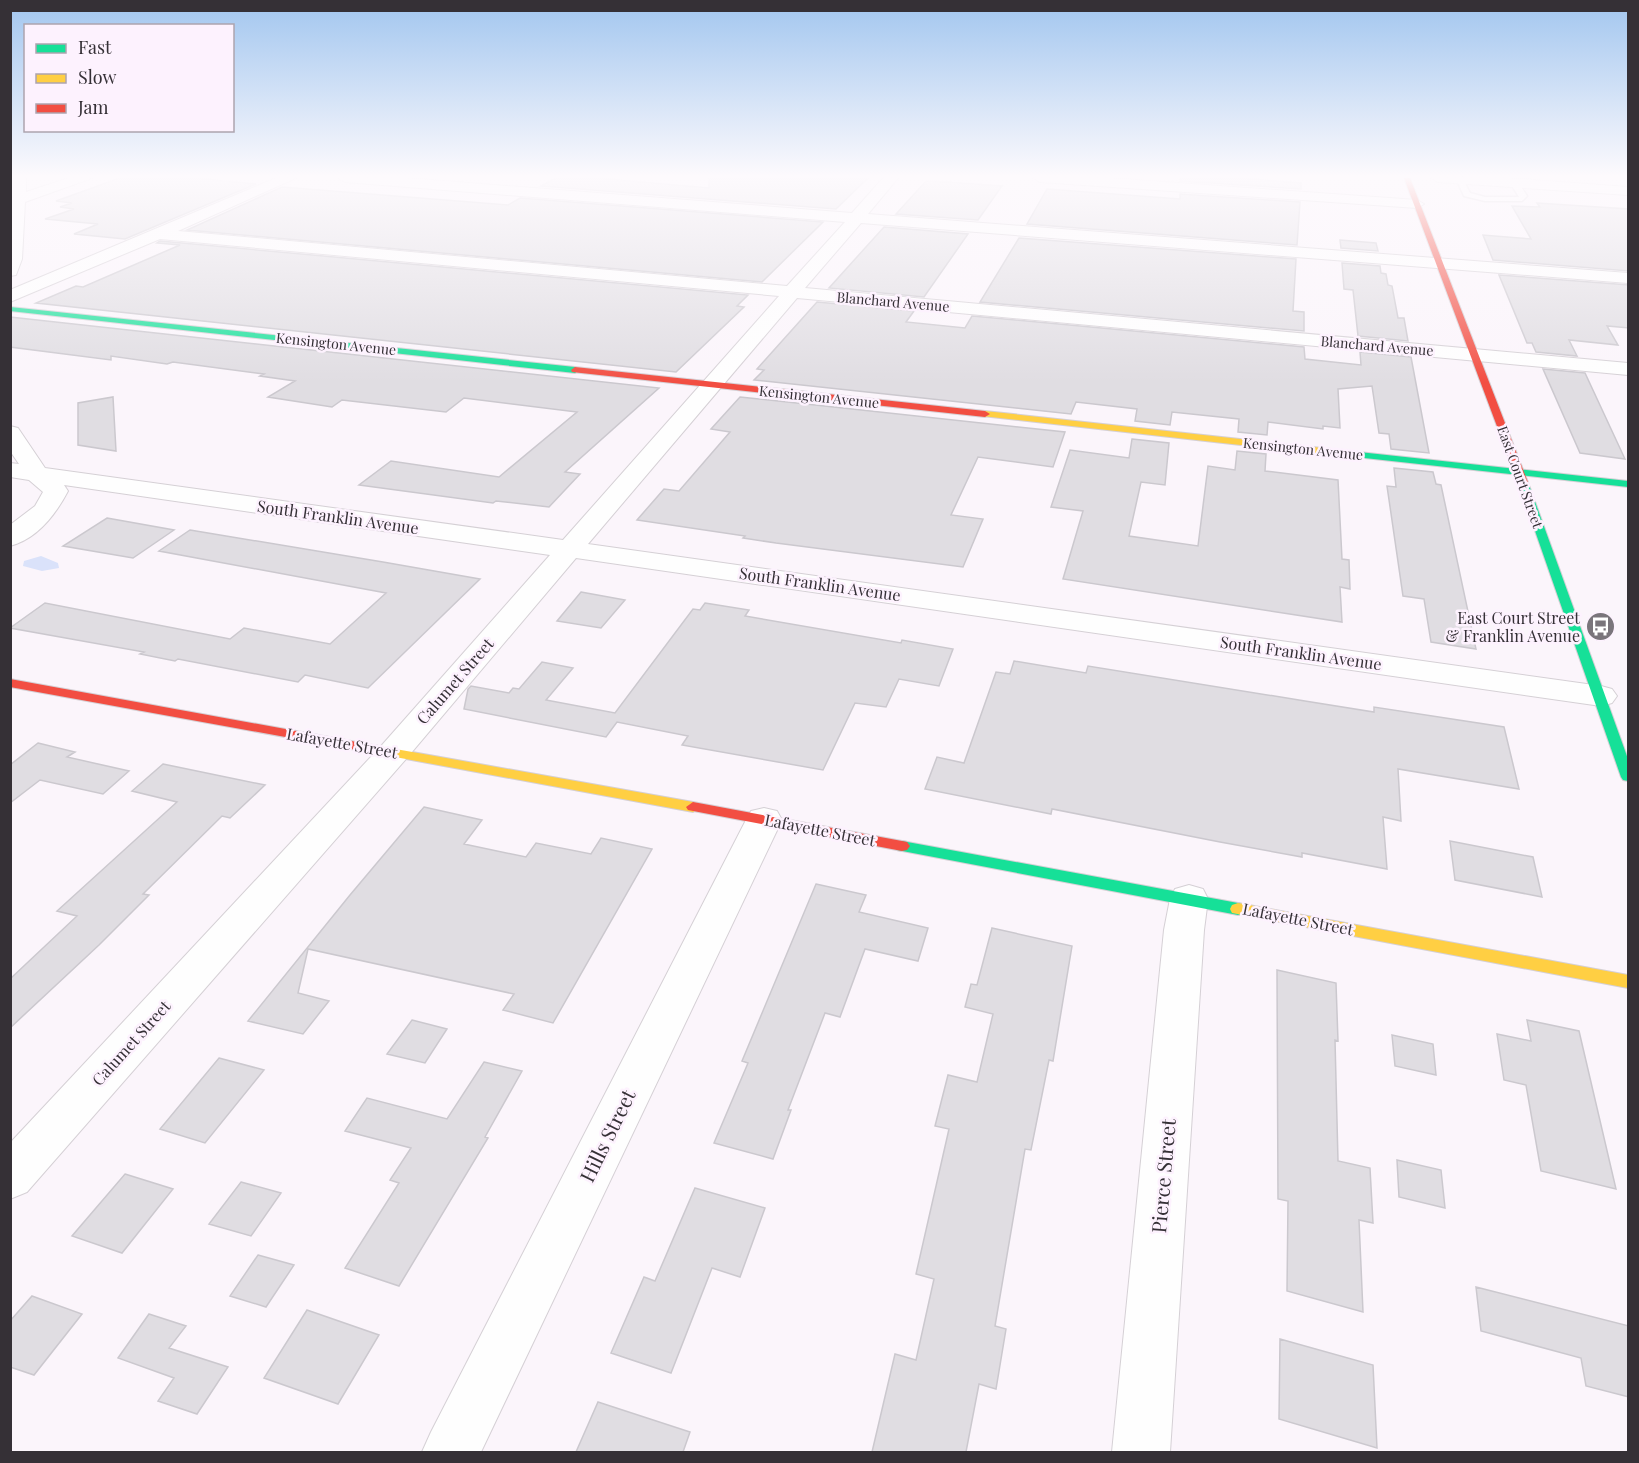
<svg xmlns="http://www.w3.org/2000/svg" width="1639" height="1463" viewBox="0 0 1639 1463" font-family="'Playfair Display',serif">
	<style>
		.water { fill: #dae2fa }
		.building { fill: #e0dde2; stroke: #cbc8ce; stroke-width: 1.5 }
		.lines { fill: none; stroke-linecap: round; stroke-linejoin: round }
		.lane-casing { stroke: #d5d0d5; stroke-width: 3 }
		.street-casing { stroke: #d5d0d5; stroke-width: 2 }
		.fast-casing { stroke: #d5d0d5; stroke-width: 2 }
		.slow-casing { stroke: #d5d0d5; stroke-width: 2 }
		.jam-casing { stroke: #d5d0d5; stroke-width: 2 }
		.lane { fill: #fefefe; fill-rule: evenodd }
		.street { fill: #fefefe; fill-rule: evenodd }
		.fast { fill: #16e098; fill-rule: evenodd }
		.slow { fill: #ffcf43; fill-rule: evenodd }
		.jam { fill: #f24e42; fill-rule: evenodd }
		.labels { text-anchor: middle; stroke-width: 5; stroke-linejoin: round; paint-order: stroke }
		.far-street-label { font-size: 14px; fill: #353036; stroke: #fdf2fe }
		.street-label { font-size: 16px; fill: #353036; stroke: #fdf2fe }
		.poi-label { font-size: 16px; fill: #353036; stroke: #fdf2fe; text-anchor: end }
		.near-street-label { font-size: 20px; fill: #353036; stroke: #fdf2fe }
	</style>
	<rect width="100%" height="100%" fill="#fbf5fb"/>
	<path class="water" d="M41,556l17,7 1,5 -17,3 -19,-5 1,-5z"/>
	<path class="building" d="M120,178h74l62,6 -131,55 -51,-5 24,-10 -53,-5 29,-10 -14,-2 12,-4 -16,-2z
		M556,178h40l113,10v-10h159l-32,31 -295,-23z
		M1180,178h59l62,5v6l-121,-8z
		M926,181l20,1 56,4 -24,34 -82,-6z
		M282,187l226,18 12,-7 303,24 -61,60 -575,-52z
		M1047,189l133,10v-5l120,8 -3,43 -270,-21z
		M1537,203l92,6v62l-136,-11 -10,-25 48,4 -19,-33 28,1z
		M884,227l84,7 -44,63 -95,-9z
		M1019,238l277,21 -3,52 11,1v19l-324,-29z
		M1340,240l36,3 2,8 -37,-3z
		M160,241l588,54 -11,11 7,1 -68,65 -640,-69 40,-17 7,1 97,-42 -23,-2z
		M1342,263l38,3 1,7 5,1 2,11 4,1 6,32h6l4,23 -50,-5 -5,-46 -9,-1z
		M1499,275l130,10v43l-22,-2 11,19 -49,-5 8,16 -41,-4 -4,-9h-5z
		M817,302l97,9 -8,11 59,6 7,-12 332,31 1,12 56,6 -1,-13 51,5 18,96 -38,-4 -2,-15 -10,-1 -7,-47 -34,3 2,39 -17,-2v3l-55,-7 -1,13 -29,-3 1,-13 -67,-7 -2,13 -35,-4 2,-12 -61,-7 -5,12 -317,-34 10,-10 -7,-1z
		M10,317l649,71 -94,84 15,2 -31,33 -53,-6 -3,2 -134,-18 32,-24 108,16 78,-65 -113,-14 -18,14 -104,-12 -10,7 -64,-10 27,-16 -35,-5 4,-2 -91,-12 -6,2 -56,-8v4l-101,-13z
		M1543,369l42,4 40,86 -45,-6z
		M113,397l3,54 -38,-6v-42z
		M740,397l325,35 -12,35 -75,-10 -27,58 32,4 -20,48 -187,-24 -33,-5 2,-2 -108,-16 27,-31 15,2 51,-59 -19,-3z
		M1132,439l37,4 -4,42 -24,-3 -12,54 69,10 10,-80 27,4 2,-19 29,3 -1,17 73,9 4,79 7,1 1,29 -10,-2 2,35 -279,-43 20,-68 -32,-4 19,-57 59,8z
		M1394,468l39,4 3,12 5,1 35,164 -45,-7 -7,-43 -21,-3 -16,-110 9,1z
		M107,518l67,12 -41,28 -70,-12z
		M190,530l193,32 97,17 -112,109 -63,-13 -7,7 -120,-23 -3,2 -35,-7 4,-2 -134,-24 35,-25 185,36 14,-11 86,16 56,-51 -227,-42z
		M581,592l44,8 -24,28 -44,-7z
		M705,603l44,7 -4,6 156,27 1,-3 51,9 -14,37 -40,-7 -13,28 -31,-4 -32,67 -141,-25 6,-9 -71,-14 -11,15 -142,-28 4,-20 3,-3 38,7 4,-5 6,1 23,-27 31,6 -27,32 69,13 78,-104 7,1z
		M1014,661l72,12 2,-7 217,35 69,11v-5l130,20 15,62 -121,-20 3,52 -18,-4 4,52 -85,-16v4l-82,-15 -168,-33 -1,5 -126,-25 12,-32 27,6 32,-91 14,2z
		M38,743l37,9 -8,5 62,14 -26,23 -63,-14 -30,23v-38z
		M163,764l102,21 -35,33 -8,-2 -79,78 6,1 -50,50 -89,83v-49l67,-63 -20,-5 120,-109 -45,-11z
		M424,807l58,13 -18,24 62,13 10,-14 55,11 10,-16 51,11 -99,174 -50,-13 11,-16 -206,-45 -10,44 31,8 -26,33 -55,-13 102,-126z
		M1450,841l83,16 9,40 -87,-17z
		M816,884l50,11 -7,17 69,16 -10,33 -53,-12 -25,68 -15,-4 -37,97h3l-18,49 -59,-16 34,-80 -6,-2z
		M992,928l80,18 -19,115 -4,-1 -18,90 -6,-1 -30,177 11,3 -10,60 -17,-5 -13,68h-94l23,-98 21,6 18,-81 -18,-5 33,-145 -14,-3 13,-51 29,7 16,-68 -28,-7 6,-23 6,1z
		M1277,970l59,13 2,58 -3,-1 3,121 32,7 3,55 -14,-3 4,92 -76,-21 1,-90 -10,-2z
		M412,1020l35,9 -22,34 -38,-9z
		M1527,1020l52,11 37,158 -75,-18 -15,-86 -22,-5 -7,-46 34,7z
		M1392,1035l41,9 3,31 -41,-9z
		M219,1058l45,12 -59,73 -45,-14z
		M484,1062l38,9 -37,66 3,1 -89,148 -54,-18 54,-85 -9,-3 21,-32 -66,-17 22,-33 80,21z
		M1397,1160l44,10 4,38 -46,-11z
		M125,1174l48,15 -51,64 -50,-17z
		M241,1182l40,11 -30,43 -42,-12z
		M695,1188l70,20 -25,69 -28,-9 -41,105 -60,-20 33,-76 11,4z
		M258,1255l36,10 -28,42 -36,-11z
		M1476,1287l153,39v71l-43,-11 -5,-28 -100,-27z
		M32,1296l50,18 -48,61 -24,-8v-46z
		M307,1310l72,25 -41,69 -74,-26z
		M149,1314l37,12 -17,22 59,19 -31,47 -39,-13 16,-23 -56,-20z
		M1280,1339l93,26 4,83 -98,-29z
		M598,1402l92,30 -7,20h-107z"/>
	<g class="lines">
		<defs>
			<path id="lane" d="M1456,178h6l8,15 15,4h34l-8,-13 7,-2 9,14 -5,5h-37l-21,-5z"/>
			<path id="street" d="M12,178h14v14l43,-14h23l-67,24 -3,57 -6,16 -6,1z
				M276,178h20l-118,53 609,55 58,-64 -500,-40 -7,-4h68l446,35 31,-35h15l-30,36 760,59v10l-767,-60 -56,65 823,75v12l-831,-77 -209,246 1013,142 11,3 5,7 -5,7 -11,3 -1025,-148 -170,201 -379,433 -17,7v-56l372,-398 168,-190 -486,-70 4,6c-12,23 -31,48 -58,55v-21l25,-19 8,-14 -14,-12 -19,-3v-14l9,1 -9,-13v-25l8,2 27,40 518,72 216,-244 -619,-57 -150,63v-12z
				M1033,178h76l308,22 7,4 -7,4 -377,-26z
				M1431,178h77l120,9v8l-190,-13z
				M764,808l13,3 5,9 -301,632h-59l9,-20 315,-612 5,-9z
				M1189,885l14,4 5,10 -4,31 -34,522h-58l52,-522 6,-31 5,-10z"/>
			<path id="fast" d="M10,307l565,60 4,3 -4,3 -565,-62z
				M1331,449l297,32v6l-300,-33 -2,-2z
				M1524,482l5,3 99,274v22l-5,-1 -2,-3 -102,-292z
				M902,841l336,62 6,2 2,4 -2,4 -6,2 -341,-65 -3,-4 3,-4z"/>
			<path id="slow" d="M985,411l346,38 5,3 -5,3 -349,-39 -2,-2z
				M373,745l320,57 7,5 -7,5 -325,-60 -2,-3 2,-3z
				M1238,903l390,72v13l-396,-75 -2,-4 2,-4z"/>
			<path id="jam" d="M1404,178h6l119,307 -1,2h-8l-1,-2z
				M575,367l410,44 5,3 -5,3 -413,-45 -1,-2z
				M10,679l363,66 7,4 -7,4 -363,-66z
				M693,802l209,39 5,1 3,4 -3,4 -5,1 -214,-41 -2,-3z"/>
		</defs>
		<use href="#lane" class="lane-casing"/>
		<use href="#street" class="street-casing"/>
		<use href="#fast" class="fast-casing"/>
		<use href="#slow" class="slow-casing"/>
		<use href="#jam" class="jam-casing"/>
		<use href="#lane" class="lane"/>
		<use href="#street" class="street"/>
		<use href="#fast" class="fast"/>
		<use href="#slow" class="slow"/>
		<use href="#jam" class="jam"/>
	</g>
	<linearGradient id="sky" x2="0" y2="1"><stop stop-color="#a2c6ef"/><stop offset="0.46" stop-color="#fdfafd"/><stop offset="1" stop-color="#fdfafd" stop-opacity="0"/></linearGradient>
	<rect width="1639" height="383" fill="url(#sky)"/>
	<defs>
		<symbol id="bus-disc" viewBox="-11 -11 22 22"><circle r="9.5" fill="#7a757b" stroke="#fdf2fe"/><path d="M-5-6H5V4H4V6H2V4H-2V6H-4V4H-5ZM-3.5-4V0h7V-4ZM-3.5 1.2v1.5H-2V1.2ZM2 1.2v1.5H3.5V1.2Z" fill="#fff"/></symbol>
	</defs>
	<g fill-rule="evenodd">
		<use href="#bus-disc" x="1584" y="610" width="33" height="33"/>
	</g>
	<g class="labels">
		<g class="far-street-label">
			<text transform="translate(893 302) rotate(5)" y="5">Blanchard Avenue</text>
			<text transform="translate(336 344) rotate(6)" y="5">Kensington Avenue</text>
			<text transform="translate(1377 346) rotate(5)" y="5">Blanchard Avenue</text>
			<text transform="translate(819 397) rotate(6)" y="5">Kensington Avenue</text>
			<text transform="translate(1303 449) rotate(6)" y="5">Kensington Avenue</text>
			<text transform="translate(1520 477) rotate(70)" y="5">East Court Street</text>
		</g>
		<g class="street-label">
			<text transform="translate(338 517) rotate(8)" y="6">South Franklin Avenue</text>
			<text transform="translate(820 584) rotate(8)" y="6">South Franklin Avenue</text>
			<text transform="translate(1301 653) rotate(8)" y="6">South Franklin Avenue</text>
			<text transform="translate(455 681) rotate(-49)" y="6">Calumet Street</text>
			<text transform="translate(342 743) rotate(10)" y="6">Lafayette Street</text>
			<text transform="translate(820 830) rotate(11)" y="6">Lafayette Street</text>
			<text transform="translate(1298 919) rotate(11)" y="6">Lafayette Street</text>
			<text transform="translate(131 1043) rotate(-48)" y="6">Calumet Street</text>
		</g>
		<g class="poi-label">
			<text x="1580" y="624">East Court Street<tspan x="1580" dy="18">&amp; Franklin Avenue</tspan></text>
		</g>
		<g class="near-street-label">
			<text transform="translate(608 1136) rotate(-64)" y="7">Hills Street</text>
			<text transform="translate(1164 1176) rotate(-85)" y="7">Pierce Street</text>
		</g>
	</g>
	<rect width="1639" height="1463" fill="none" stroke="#353036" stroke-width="24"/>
	<rect x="24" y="24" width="210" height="108" fill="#fdf2fe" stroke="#ada4ae" stroke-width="1.5"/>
	<rect x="36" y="44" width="30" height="9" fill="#16e098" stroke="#ada4ae" stroke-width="1.5"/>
	<text x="78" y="54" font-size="18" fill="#353036">Fast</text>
	<rect x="36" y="74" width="30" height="9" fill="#ffcf43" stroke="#ada4ae" stroke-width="1.5"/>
	<text x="78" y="84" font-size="18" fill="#353036">Slow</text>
	<rect x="36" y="104" width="30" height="9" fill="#f24e42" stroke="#ada4ae" stroke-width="1.5"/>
	<text x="78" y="114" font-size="18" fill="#353036">Jam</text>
</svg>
